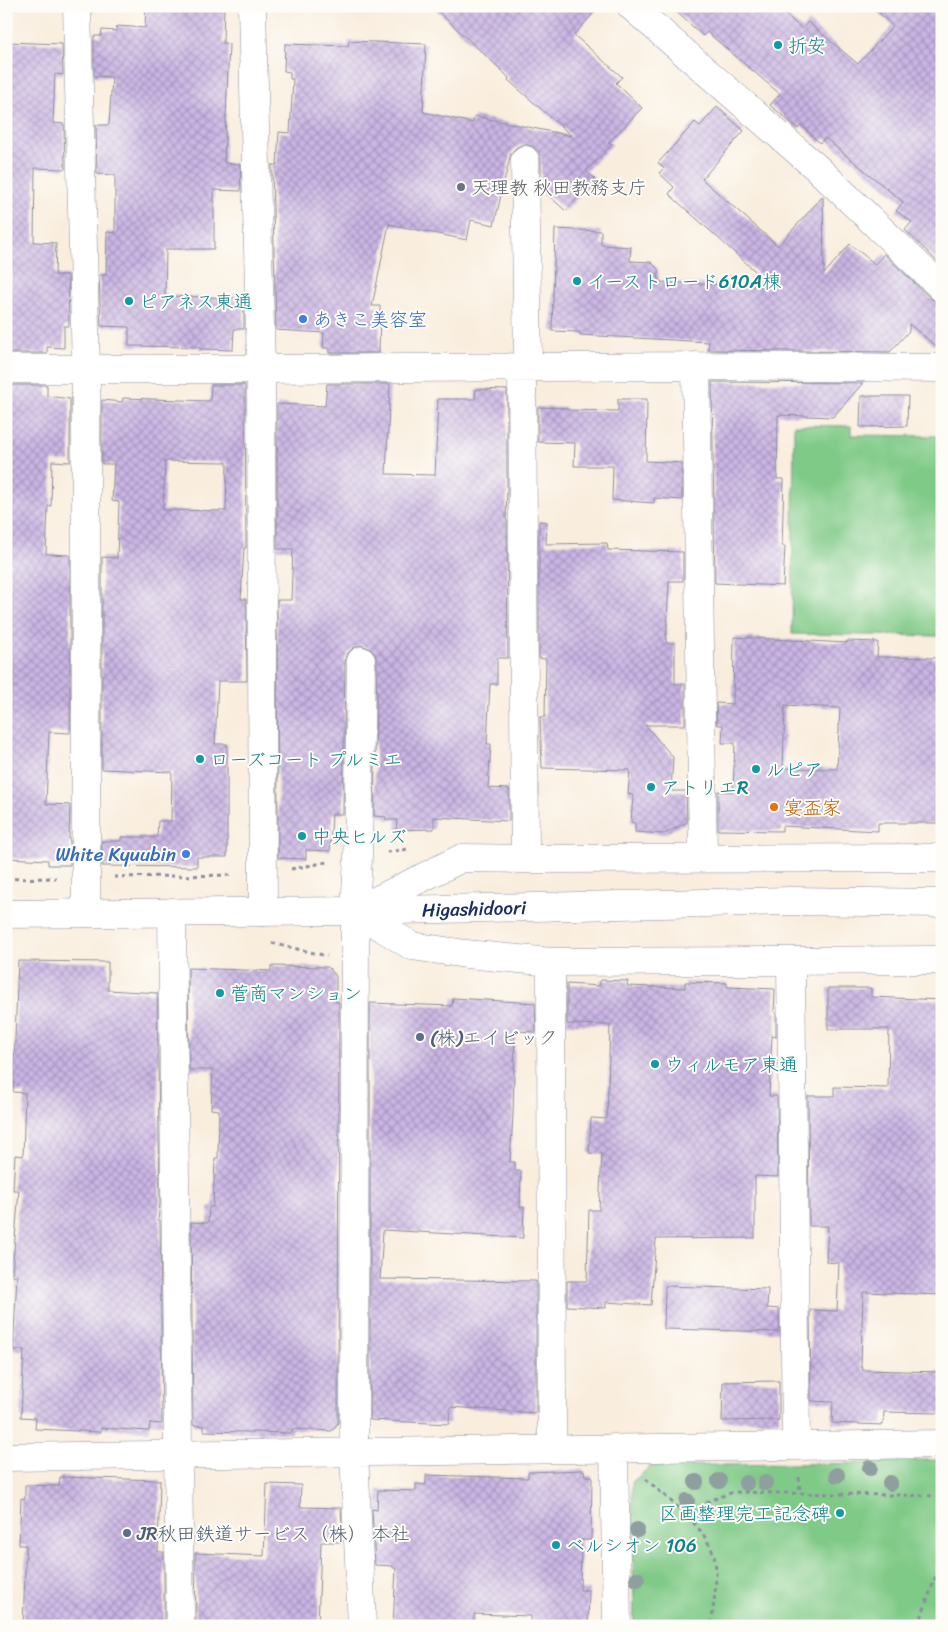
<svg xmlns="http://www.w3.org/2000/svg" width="948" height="1632" viewBox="0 0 948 1632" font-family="Sriracha,'Klee One',sans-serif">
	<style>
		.green { fill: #80ca87; stroke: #4e7c72 }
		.building { fill: url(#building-cross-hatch); fill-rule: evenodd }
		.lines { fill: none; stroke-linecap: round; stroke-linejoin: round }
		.minor-casing { stroke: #8a8e9e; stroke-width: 29 }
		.tertiary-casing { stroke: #8a8e9e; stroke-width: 29 }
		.path { stroke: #8a8e9e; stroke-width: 3; stroke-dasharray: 4 4; stroke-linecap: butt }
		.minor { stroke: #fff; stroke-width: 28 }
		.tertiary { stroke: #fff; stroke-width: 28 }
		.tree { fill: #8f9e9e }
		.culture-dot { fill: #0f9aa8; stroke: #fdfcf7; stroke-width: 2 }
		.worship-dot { fill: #6b7280; stroke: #fdfcf7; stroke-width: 2 }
		.shop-dot { fill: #3f7fe0; stroke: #fdfcf7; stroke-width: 2 }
		.food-dot { fill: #e8710a; stroke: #fdfcf7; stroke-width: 2 }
		.service-dot { fill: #5c6f8a; stroke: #fdfcf7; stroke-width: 2 }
		.labels { text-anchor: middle; stroke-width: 4; stroke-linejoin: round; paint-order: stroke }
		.culture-label { font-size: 19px; fill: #0d838f; stroke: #fdfcf7; text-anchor: start }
		.worship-label { font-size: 19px; fill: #5b616d; stroke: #fdfcf7; text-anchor: start }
		.shop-label { font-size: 19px; fill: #366cbe; stroke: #fdfcf7; text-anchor: start }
		.food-label { font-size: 19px; fill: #c56008; stroke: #fdfcf7; text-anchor: start }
		.street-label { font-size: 19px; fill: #1b2f5e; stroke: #fdfcf7 }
		.service-label { font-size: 19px; fill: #4e5e75; stroke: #fdfcf7; text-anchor: start }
	</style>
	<defs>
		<pattern id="building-cross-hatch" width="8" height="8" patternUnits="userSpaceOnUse" patternTransform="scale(1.25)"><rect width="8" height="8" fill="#cbb5e4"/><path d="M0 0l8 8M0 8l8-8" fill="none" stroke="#a494bc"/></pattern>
	</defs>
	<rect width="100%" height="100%" fill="#fdfcf7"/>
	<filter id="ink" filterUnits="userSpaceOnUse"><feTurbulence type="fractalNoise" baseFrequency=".02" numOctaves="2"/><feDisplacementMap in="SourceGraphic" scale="10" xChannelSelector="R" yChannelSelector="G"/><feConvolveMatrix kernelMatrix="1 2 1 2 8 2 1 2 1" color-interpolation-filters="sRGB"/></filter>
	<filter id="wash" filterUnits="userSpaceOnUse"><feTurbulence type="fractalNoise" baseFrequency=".0096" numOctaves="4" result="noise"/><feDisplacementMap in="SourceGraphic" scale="20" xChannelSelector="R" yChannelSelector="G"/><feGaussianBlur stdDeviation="1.12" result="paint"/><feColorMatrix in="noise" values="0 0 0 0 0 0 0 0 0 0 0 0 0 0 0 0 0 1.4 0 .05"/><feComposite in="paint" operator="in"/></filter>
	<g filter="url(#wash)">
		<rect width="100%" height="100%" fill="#f9eddd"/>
		<path class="green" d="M794,425l57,1v9l91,1v200l-150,-2z
			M917,1460h25v166h-308l-2,-144 19,-16 213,-3z"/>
		<g id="blocks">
			<path class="building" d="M146,6h78l-1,37 6,1 -5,119 16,1 1,27 -27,-1v59h-48l-1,47 79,2v31h-10l-1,21 -33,-1v-2l-71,-1v-19l-28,-1 -2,-51h7l1,-43 8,1v-58l-18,-1 -1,-49h13l3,-48 -18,-1v-40h7l1,-6 14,1 1,-5 28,2z
				M432,6h168l-26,29 48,42 -6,6 26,25 -34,35 5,1 -27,27 9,8 -29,32 -25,-22v-29l-2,-8 -7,-6 -8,-2 -7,3 -6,6 -17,72 -23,-5 -4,20 -78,-16 -17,82h8l-1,47h-50v-5h-6l1,-15 -48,-3 -4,-165h5l2,-33 11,1 3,-54h-3v-7l-6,-1 1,-27 63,2 1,-5 77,3 -3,68 50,11 1,-7 98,20 -64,-56 1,-2 -11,-11z
				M670,6h106l26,23 6,-7 50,42 35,-38 -22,-20h71v260l-37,-36 7,-8 -16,-11 7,-9 -78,-64 -5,5 -19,-18 -3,4 -28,-24 10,-11 -73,-62 -4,4z
				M6,42l56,2 1,31 -8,-1 -2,49 11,1 1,45 -30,-1 -1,74 22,1 -1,32h13l1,51h-5v22l-17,-1v6h-38v-9h-3z
				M717,107l27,24 -42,48 76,67 45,-50 1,78 26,-30 25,20 9,-10 47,45 11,4v48l-33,-27v7l-19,21 -182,-2 1,-8 -129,-7v-3l-28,-1 3,-102 46,2v14l30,2 -1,14 21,1 7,7 1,13 114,5 -104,-93 5,-7 -15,-14 5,-5 -6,-5 37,-41 5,4z
				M712,382l151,1 -30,34 -55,-2 -1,64h7l-2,67h3l-2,40 -68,-3z
				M327,384h63l-4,90 49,1 3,-76h37l1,-10 31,1v100l-1,29 1,1 1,138h-11v26h-7l-3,60h4l-3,44 21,1v32l-75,-4v12l-38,1 1,-10h-11v-3l-12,-1 3,-155 -2,-7 -6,-6 -8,-3 -8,3 -5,5 -3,8 -2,153h-11l-2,37 -24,-1v9l-28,-1 -1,-258h14l2,-51h-16v-145l48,2z
				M8,385h39v11l23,3v63l-18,-1 -1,45h-3l-2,48 24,1v178l-21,-1 -3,72 24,1 -1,35h1v25h-22v-5l-42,-2 3,-84 -3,-1v-189l4,-79h-4z
				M211,385h34l1,163h-2l-3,51h5l1,82h-29l-3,63h12v113h-30v10l-95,-1v-25h19v-4h36l1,-16h13l1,-49 -70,-3v-212l15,1 2,-56 -7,-1 2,-37h-12v-64l20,2 1,-4 87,3zM165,461l62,1 -1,49 -63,-1z
				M861,396h47l-1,30 -47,1z
				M618,399h29l-1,62 36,2v37l-28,-2v5l-42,-3 1,-34h-39l1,-23 -37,-1v-35l29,1v2l51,1z
				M539,521l8,1 -1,22 61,-1 1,7 75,2v29h-14l-3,62h9v41h10v41h-40l28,32 -2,34h15l1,31 -23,12 -29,-2v-9l-4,-1 2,-27 -5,-1 2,-24 -88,-2 -2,-51h5l1,-58 -7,-1z
				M734,637l113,6v-2l31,1 -1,15 64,1 -2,80h3v85h-64v8l-96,-5v5l-64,-1v-39l15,1 2,-49h-13l1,-18h-6l-1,-22 17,1zM785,705l55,3 -3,61 -54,-1z
				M18,961l90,1v28l49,3 3,211 -2,16h2l2,204 -12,-1 -1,8 -48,-3v4l-66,-3 1,-11 -15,-1 3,-67h-11l4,-74 -5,-1 7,-85h-6l2,-35 8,1 2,-63 -12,-1z
				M271,966l57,1 8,9v26h3l-1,421 -6,8 -40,-2v4l-88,-2v-5l-11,-1 -2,-203 17,1 1,-16h4l2,-49h3l1,-48 -8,-1 2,-39h-24l-1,-102 83,3z
				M600,980l28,1 -1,5 58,2v-6l42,1v4l48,2 -1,23 2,1v24l-4,-1 -3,60h8l1,81 -23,-1v62l-99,1 -5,66 -45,-3v6l-39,-2v-25h20l2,-71h10l3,-56 -13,-1 2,-35 16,1 3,-94 -43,-1v-40l33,2z
				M828,988h43v9l71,3v295l-79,-3 -2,75h2l-1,3 80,2v41l-58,-1 -1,13 -51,-2 1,-21 -22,-1 -1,-91 27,1 2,-48 -13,-1 2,-36h-19l-1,-130h26v-9l54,1 1,-59h-61z
				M453,998l82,5 1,29 -21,-1 -2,84 -3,47h5v9h6l-1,36h4l-1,31 -140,-8 -3,49 156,2v132l-86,-6 -1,17 -79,-4v-417l82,3z
				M665,1286l103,3 -1,19 12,1v23l-115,-3z
				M779,1381v39l-57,1 1,-39z
				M584,1470l1,6h7l-1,64h-10l-1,50h9l-1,36h-57v-10l-57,-2v12h-81l3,-58h-3v-2l-18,-1 -3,-56 5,1 1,-20 38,1v-7l10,1v-10l102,3v-6z
				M60,1477l100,3 -2,72h6v72l-78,-2v4h-63l3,-81h-7l2,-47 4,1v-14l34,1z
				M267,1484l34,1 -1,22 41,1 2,34h-22l-3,84h-122l-1,-73 69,3z"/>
		</g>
	</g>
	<g filter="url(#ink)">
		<use href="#blocks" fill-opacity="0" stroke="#8a8e9e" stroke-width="1"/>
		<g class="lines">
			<defs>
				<path id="minor" d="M77,6l9,363v544
					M252,6l9,363 2,543
					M631,6l187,163 124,119
					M525,160l3,207
					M696,366l7,492
					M522,367l3,492
					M6,369h255l435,-3 246,2
					M361,661l-3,196 -3,54 -1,541 8,174
					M355,911l107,-53 63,1 417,-1
					M355,911l57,35 54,8 85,8 391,-2
					M172,912l8,714
					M551,962l1,486
					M791,962l5,484
					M614,1448l3,178
					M6,1457l936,-13"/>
				<g id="tertiary">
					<path id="s1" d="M6,914l349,-3 436,-10 151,2"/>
				</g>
			</defs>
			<use href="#minor" class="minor-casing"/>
			<use href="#tertiary" class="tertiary-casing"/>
			<path class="path" d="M387,852l21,-3
				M291,869l36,-7
				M114,877l119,-2
				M6,879l50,-1
				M272,943l55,13
				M799,1477l1,16
				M646,1479c23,22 58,45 68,77 5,19 -1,50 -3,70
				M686,1516l23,-15 24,-9 209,4
				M921,1626l1,-11 17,-48 3,-20"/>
			<use href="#minor" class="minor"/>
			<use href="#tertiary" class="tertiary"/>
		</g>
		<g class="tree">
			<circle cx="870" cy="1468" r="8"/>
			<circle cx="837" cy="1475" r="8"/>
			<circle cx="719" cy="1481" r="8"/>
			<circle cx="696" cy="1482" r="8"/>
			<circle cx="746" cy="1483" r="8"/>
			<circle cx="765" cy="1483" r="8"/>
			<circle cx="890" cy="1483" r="8"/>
			<circle cx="687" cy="1501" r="8"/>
			<circle cx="637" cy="1530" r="8"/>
			<circle cx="637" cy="1579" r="8"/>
		</g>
	</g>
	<g class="culture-dot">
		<circle cx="778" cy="45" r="5"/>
		<circle cx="577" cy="281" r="5"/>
		<circle cx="129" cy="301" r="5"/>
		<circle cx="200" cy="759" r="5"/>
		<circle cx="756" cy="769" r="5"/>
		<circle cx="651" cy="787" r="5"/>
		<circle cx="302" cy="836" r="5"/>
		<circle cx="220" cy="993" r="5"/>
		<circle cx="655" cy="1064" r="5"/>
		<circle cx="840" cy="1513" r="5"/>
		<circle cx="556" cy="1545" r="5"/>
	</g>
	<circle class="worship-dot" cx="461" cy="187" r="5"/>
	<g class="shop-dot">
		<circle cx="303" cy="319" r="5"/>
		<circle cx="186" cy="854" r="5"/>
	</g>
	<circle class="food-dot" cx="774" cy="807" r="5"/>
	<g class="service-dot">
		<circle cx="420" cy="1037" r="5"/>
		<circle cx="127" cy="1533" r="5"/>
	</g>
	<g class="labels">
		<g class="culture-label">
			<text x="788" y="52">折安</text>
			<text x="587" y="288">イーストロード610A棟</text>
			<text x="139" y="308">ピアネス東通</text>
			<text x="210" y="766">ローズコート プルミエ</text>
			<text x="766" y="776">ルピア</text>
			<text x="661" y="794">アトリエR</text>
			<text x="312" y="843">中央ヒルズ</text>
			<text x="230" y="1000">菅商マンション</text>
			<text x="665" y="1071">ウィルモア東通</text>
			<text x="830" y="1520" text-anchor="end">区画整理完工記念碑</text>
			<text x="566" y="1552">ベルシオン 106</text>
		</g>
		<g class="worship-label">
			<text x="471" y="194">天理教 秋田教務支庁</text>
		</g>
		<g class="shop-label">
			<text x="313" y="326">あきこ美容室</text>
			<text x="176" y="861" text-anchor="end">White Kyuubin</text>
		</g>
		<g class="food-label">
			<text x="784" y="814">宴盃家</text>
		</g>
		<g class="street-label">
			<text dy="7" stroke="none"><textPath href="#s1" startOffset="468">Higashidoori</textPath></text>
		</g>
		<g class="service-label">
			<text x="430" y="1044">(株)エイビック</text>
			<text x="137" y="1540">JR秋田鉄道サービス（株） 本社</text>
		</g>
	</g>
	<rect width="948" height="1632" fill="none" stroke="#fdfcf7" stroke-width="25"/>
</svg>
